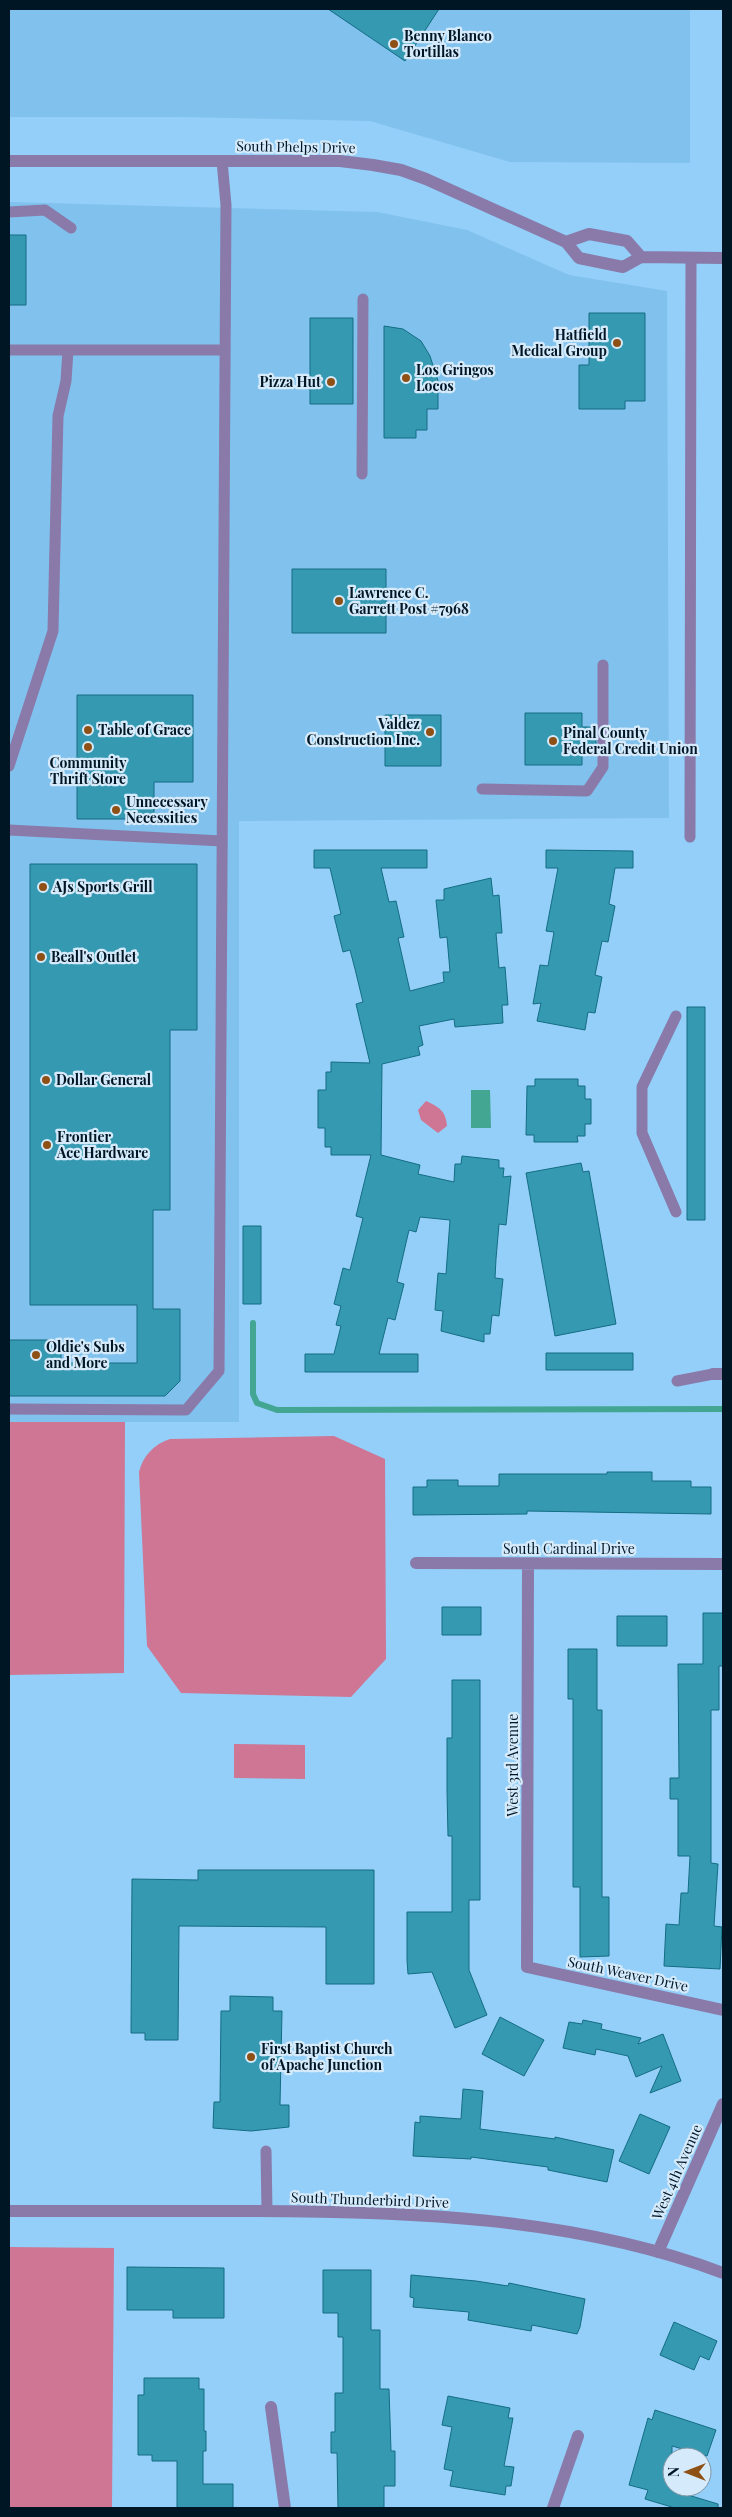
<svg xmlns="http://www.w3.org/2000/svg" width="732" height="2517" viewBox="0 0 732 2517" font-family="'Playfair Display',serif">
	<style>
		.built { fill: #81c1ed }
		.green { fill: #ce7694 }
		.water { fill: #42a693 }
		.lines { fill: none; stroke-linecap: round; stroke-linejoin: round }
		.stream { stroke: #42a693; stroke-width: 6 }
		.building { fill: #3699b2; stroke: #136d83 }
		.service { stroke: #897aaa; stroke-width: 11 }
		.minor { stroke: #897aaa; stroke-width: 12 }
		.tertiary { stroke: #897aaa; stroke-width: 12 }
		.poi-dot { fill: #8e5014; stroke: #d5ebfb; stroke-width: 2 }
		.labels { text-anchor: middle; stroke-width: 4.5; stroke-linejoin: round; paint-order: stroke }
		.poi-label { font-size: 14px; font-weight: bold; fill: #001625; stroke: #d5ebfb; text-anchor: start }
		.street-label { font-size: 14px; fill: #001625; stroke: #d5ebfb }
	</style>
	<rect width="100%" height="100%" fill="#93cff8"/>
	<path class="built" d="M9,9h681v154l-180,-1 -140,-41 -189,-4h-172z
		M9,202l368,10 90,18 102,45 98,16 2,527 -430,3v601h-230z"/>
	<path class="green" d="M426,1101c13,6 20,10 21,25l-9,7 -17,-13 -3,-10z
		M9,1422h116l-1,251 -115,2z
		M334,1436l51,23 1,200 -35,38 -170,-4 -34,-47 -8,-174c4,-16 15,-28 31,-33z
		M234,1744l71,1v34l-71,-1z
		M9,2247l105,1 -2,260h-103z"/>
	<path class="water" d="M471,1090h19l1,38h-20z"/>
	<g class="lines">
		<path class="stream" d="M253,1323v71l4,9 20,7 446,-1"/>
	</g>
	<path class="building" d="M328,9h111l-34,52z
		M9,235h17v70h-17z
		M589,313h56v88h-20v8h-46v-44h10z
		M310,318h43v86h-43z
		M384,326l19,3 18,12 9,15 8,25v28h-11v21h-11v8h-32z
		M292,569h94v64h-94z
		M77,695h116v87h-39v37h-77z
		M525,713h57v14h14v28h-14v10h-57z
		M385,715h56v51h-56z
		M314,850h113v18h-46l8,34 7,-1 8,36 -6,1 12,53 34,-9 -1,-10h7l-3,-35 -7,1 -4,-38h8v-11l47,-11 2,18 6,-1 3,38h-6l3,35 6,-1 3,38h-6l1,18 -48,4 -1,-8 -35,7 4,19 -5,2 2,8 -38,9 -1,91 39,10 -2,9 36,8 1,-18h6l1,-8 37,4v8h5l-1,9 8,-1 -5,49 -7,-1 -3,35 -1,19 8,1 -4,37 -7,-1 -2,19h-6v8l-43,-11 2,-20 -8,-1 3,-37 8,1 4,-54 -30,-3 -4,15 -7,-2 -12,52 7,2 -9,36 -7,-2 -9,36h39v18h-113v-18h29l7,-28 -5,-1 5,-19 -7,-2 9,-36 7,2 13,-52 -7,-2 15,-61h-40v-8h-6v-19h-7v-38h8v-18h5v-10l39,1 -14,-59 7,-2 -8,-33 -5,-19 -7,2 -9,-36 7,-2 -11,-46h-16z
		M546,850l87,1v17h-18l-6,36 6,2 -7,36 -6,-1 -7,34 7,2 -7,36 -7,-1 -3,18 -48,-9 4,-18 -8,1 7,-39 8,1 6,-34 -8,-1 12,-63h-12z
		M30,864h167v166h-27v180h-17v99h27v72l-15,15h-156v-56h52v23h76v-58h-107z
		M687,1007h18v213h-18z
		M535,1079h43v7h7v13h6v25h-6v12h-8l1,6h-44v-7h-8l1,-49h8z
		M581,1163l2,9 6,-1 27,153 -61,12 -29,-163z
		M243,1226h18v78h-18z
		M546,1353h87v17h-87z
		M607,1472h45v9h39v6h20v27l-184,-3v3l-114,1v-28h14v-7h31v6h41v-12h108z
		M442,1607h39v28h-39z
		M703,1613h20v53h-4v44h-8v153l7,1 -4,62 8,1 -2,42 -56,-3 2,-42 13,1 2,-32h7l2,-37h-12v-57h-8v-21h9l-1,-114h25z
		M617,1616h50v30h-50z
		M568,1649h29v61h5v187h7v59l-29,1v-70h-7v-188h-5z
		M452,1680h28v220h-11v70l18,45 -32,13 -23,-56 -24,2 -1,-14v-48h45v-76h-4l-1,-45v-53h5z
		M198,1870h176v114h-48v-57l-147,-1 -1,114h-33v-7h-14l1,-154 66,1z
		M230,1996l43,1v14h9l-2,94h9v22l-38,4 -38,-3 1,-26h6l1,-91h9z
		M500,2017l44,23 -20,36 -42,-22z
		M583,2020l19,4 -1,5 40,9 -3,6 25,-10 18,47 -31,12 12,-27 -26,11 -8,-21 -32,-7 -1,6 -32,-7 6,-26 13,2z
		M463,2089l20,2 -3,38 75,10v-2l59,13 -7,32 -59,-12v-3l-77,-10v2l-58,-3 2,-34 5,1v-7l41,3z
		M640,2114l30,13 -21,47 -30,-13z
		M127,2267l97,1v50h-51v-8h-46z
		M323,2270h48v60h9v59h9l2,62h4v35h-11v22h-46l-1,-55h-6v-21h4v-39h8v-56h-5v-24h-15z
		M411,2275l65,6 32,5 1,-3 76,16 -5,28 -3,7 -45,-9 -1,6 -63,-11 1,-8 -56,-5 1,-9 -4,-1z
		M674,2322l43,19 -8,19 -9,-4 -6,14 -34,-15z
		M144,2378h55v11h5v42h2v20h-3v33h30v24h-56v-47h-25v-6h-14v-60h6z
		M448,2396l62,12 -2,10h5l-9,48 10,1 -3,19h-5l-1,9 -55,-9 3,-15 -9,-2 8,-42 -10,-2z
		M655,2410l61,20 -9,26 -35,-10v41h18l-2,8 30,9v4h-43l-30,-9 3,-9 -19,-5 19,-67 4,2z"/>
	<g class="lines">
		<path class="service" d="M9,212l36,-2 26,18
			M9,350h216
			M362,474l1,-175
			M9,766l44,-135 5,-215 8,-35 2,-31
			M482,789l105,2 16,-24v-102
			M9,830l213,11
			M690,837l1,-579
			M676,1016l-34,71v46l34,79
			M677,1381l36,-7
			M9,1409l177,1 33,-39 7,-1166 -4,-44
			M266,2151l1,60"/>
		<path class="minor" d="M713,1374h10
			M416,1563l307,1
			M528,1564l-1,403 196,43
			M9,2211c78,0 156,0 234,0 159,0 330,5 480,62
			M658,2252l65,-148
			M271,2407l14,101
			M553,2508l25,-72"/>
		<path class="tertiary" d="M9,161h331l33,4 28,5 25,9 140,63 13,16 44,9 18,-10 82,1
			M566,242l23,-8 38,7 14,16"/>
	</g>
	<g class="poi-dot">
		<circle cx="394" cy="44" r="5"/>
		<circle cx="617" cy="343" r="5"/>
		<circle cx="406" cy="378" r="5"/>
		<circle cx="331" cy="382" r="5"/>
		<circle cx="339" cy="601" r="5"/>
		<circle cx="88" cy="730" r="5"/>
		<circle cx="430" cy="732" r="5"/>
		<circle cx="553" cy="741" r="5"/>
		<circle cx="88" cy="747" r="5"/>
		<circle cx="116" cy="810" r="5"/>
		<circle cx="43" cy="887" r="5"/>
		<circle cx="41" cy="957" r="5"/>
		<circle cx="46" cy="1080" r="5"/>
		<circle cx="47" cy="1145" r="5"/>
		<circle cx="36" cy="1355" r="5"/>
		<circle cx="251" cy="2057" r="5"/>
	</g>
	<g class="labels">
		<g class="poi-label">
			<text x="404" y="41">Benny Blanco<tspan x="404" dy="16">Tortillas</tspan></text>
			<text x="607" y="340" text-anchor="end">Hatfield<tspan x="607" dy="16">Medical Group</tspan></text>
			<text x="416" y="375">Los Gringos<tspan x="416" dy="16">Locos</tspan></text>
			<text x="321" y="387" text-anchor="end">Pizza Hut</text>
			<text x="349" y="598">Lawrence C.<tspan x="349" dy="16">Garrett Post #7968</tspan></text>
			<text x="420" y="729" text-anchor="end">Valdez<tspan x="420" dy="16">Construction Inc.</tspan></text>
			<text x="98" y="735">Table of Grace</text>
			<text x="563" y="738">Pinal County<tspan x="563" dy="16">Federal Credit Union</tspan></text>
			<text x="88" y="768" text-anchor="middle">Community<tspan x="88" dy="16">Thrift Store</tspan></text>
			<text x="126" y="807">Unnecessary<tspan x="126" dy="16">Necessities</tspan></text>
			<text x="53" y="892">AJs Sports Grill</text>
			<text x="51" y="962">Beall's Outlet</text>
			<text x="56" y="1085">Dollar General</text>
			<text x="57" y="1142">Frontier<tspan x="57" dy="16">Ace Hardware</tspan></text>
			<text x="46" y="1352">Oldie's Subs<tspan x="46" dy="16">and More</tspan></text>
			<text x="261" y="2054">First Baptist Church<tspan x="261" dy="16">of Apache Junction</tspan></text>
		</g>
		<g class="street-label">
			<text transform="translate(296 147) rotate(1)" y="5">South Phelps Drive</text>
			<text x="569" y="1554">South Cardinal Drive</text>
			<text transform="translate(513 1765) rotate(-90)" y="5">West 3rd Avenue</text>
			<text transform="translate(628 1974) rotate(12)" y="5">South Weaver Drive</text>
			<text transform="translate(677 2172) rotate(-66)" y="5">West 4th Avenue</text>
			<text transform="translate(370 2200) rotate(2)" y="5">South Thunderbird Drive</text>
		</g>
	</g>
	<rect width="732" height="2517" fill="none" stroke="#001625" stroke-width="20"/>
	<g transform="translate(687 2472) rotate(270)"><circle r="24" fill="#d5ebfb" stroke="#8096a5"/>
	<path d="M0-4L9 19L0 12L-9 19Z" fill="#8e5014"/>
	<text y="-8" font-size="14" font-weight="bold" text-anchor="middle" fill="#001625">N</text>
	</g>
</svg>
